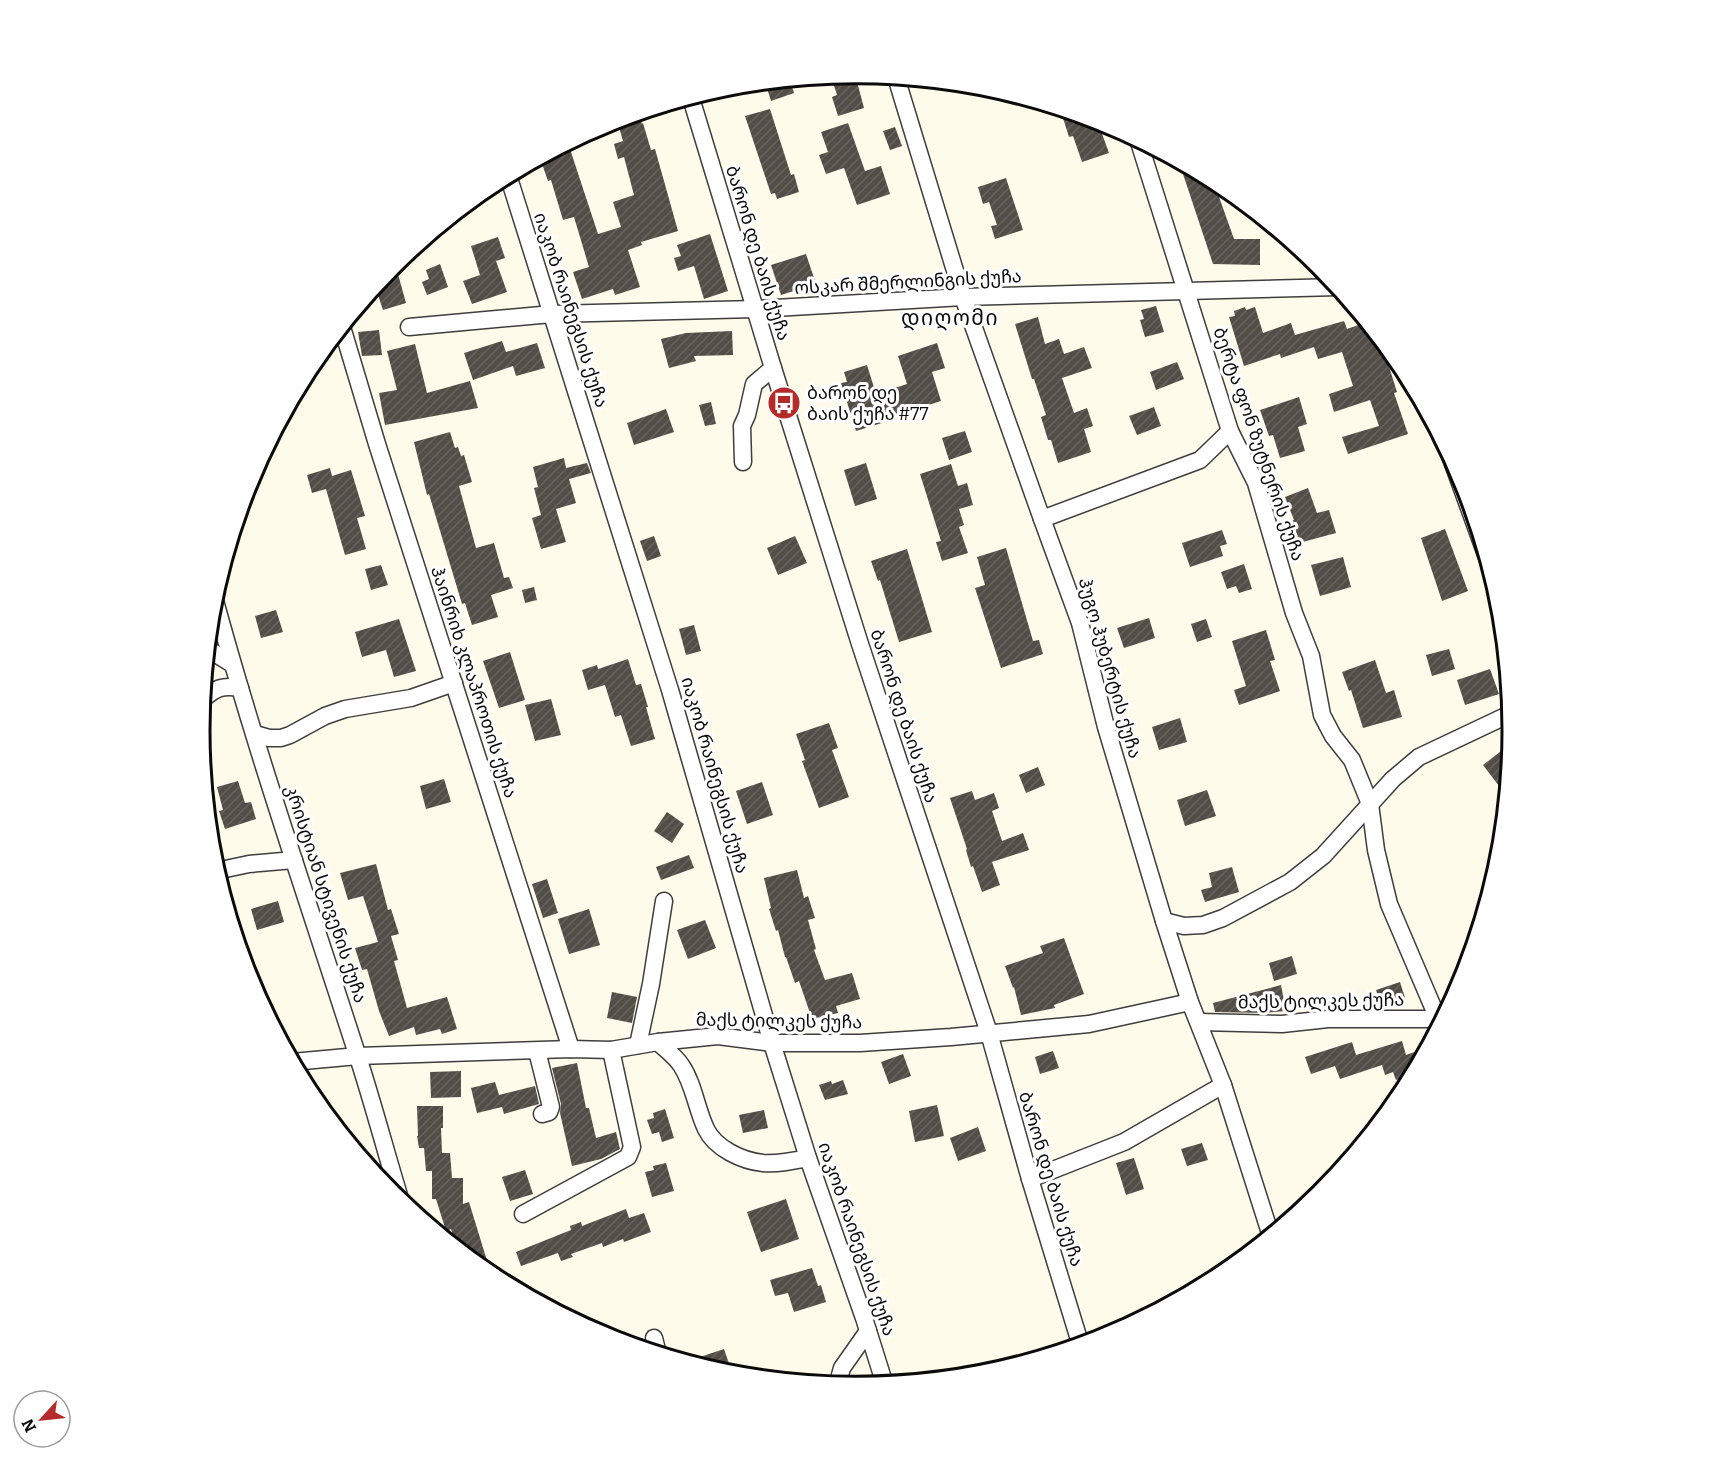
<svg xmlns="http://www.w3.org/2000/svg" width="1713" height="1461" font-family="Bitter,'Noto Sans Georgian',serif">
<style>
.building{fill:url(#building-hatch)}
.lines{fill:none;stroke-linecap:round;stroke-linejoin:round}
.minor-casing{stroke:#3e3e3e;stroke-width:19}
.minor{stroke:#fff;stroke-width:16}
.labels{text-anchor:middle;stroke-width:6;stroke-linejoin:round;paint-order:stroke}
.street-label{font-size:18px;fill:#0b0b0b;stroke:#fff}
.poi-label{font-size:18px;fill:#0b0b0b;stroke:#fff;text-anchor:start}
.quarter-label{font-size:21px;letter-spacing:1.5px;fill:#0b0b0b;stroke:#fff}
.rim{fill:none;stroke:#0b0b0b;stroke-width:3}
</style>
<defs>
<pattern id="building-hatch" width="6" height="6" patternUnits="userSpaceOnUse" patternTransform="scale(1.5)"><rect width="6" height="6" fill="#534d48"/><path d="M-1 1l2-2M0 6l6-6M5 7l2-2" fill="none" stroke="#67625e"/></pattern>
</defs>
<rect width="100%" height="100%" fill="#fefbea"/>
<g class="building">
<polygon points="855,74 864,108 838,116 832,97 837,95 831,76"/>
<polygon points="790,80 794,93 771,101 765,82"/>
<polygon points="770,109 791,175 794,174 799,192 777,199 775,193 771,194 745,116"/>
<polygon points="639,113 642,124 643,123 651,150 655,149 678,231 641,242 642,245 628,250 640,287 615,295 613,289 582,299 573,272 589,267 574,217 563,220 551,180 548,181 540,158 568,143 598,234 621,227 613,202 634,195 624,157 618,159 614,144 623,141 617,120"/>
<polygon points="1076,114 1097,120 1109,153 1082,162 1073,136 1069,137 1063,118"/>
<polygon points="848,123 865,171 881,166 890,194 857,205 844,168 826,174 819,155 828,152 821,132"/>
<polygon points="895,127 902,146 890,150 883,131"/>
<polygon points="1195,170 1213,180 1234,239 1260,239 1260,265 1213,264 1183,174"/>
<polygon points="1006,178 1023,230 995,239 991,226 997,225 989,202 983,204 978,187"/>
<polygon points="710,234 728,291 704,299 694,266 678,271 674,258 681,256 677,245"/>
<polygon points="498,237 505,258 496,261 507,292 472,304 463,281 480,275 471,246"/>
<polygon points="806,254 816,284 781,295 771,265"/>
<polygon points="440,264 448,287 427,295 422,282 429,279 426,270"/>
<polygon points="398,274 406,303 383,310 375,286 381,279"/>
<polygon points="1156,306 1164,332 1145,337 1140,320 1144,319 1141,310"/>
<polygon points="1245,307 1246,310 1255,307 1263,333 1291,323 1295,335 1344,321 1347,329 1367,322 1380,338 1397,392 1394,393 1408,434 1348,454 1342,437 1379,426 1370,400 1334,412 1329,394 1353,386 1342,352 1318,359 1314,347 1281,358 1280,354 1244,366 1229,317 1235,316 1234,311"/>
<polygon points="1038,317 1045,344 1059,339 1064,354 1084,347 1092,368 1062,378 1074,413 1087,408 1093,426 1084,429 1091,452 1058,463 1051,440 1048,440 1041,417 1046,415 1034,379 1032,379 1015,324"/>
<polygon points="379,330 382,355 362,356 358,332"/>
<polygon points="732,331 733,355 694,356 696,361 669,368 661,339 686,333"/>
<polygon points="502,341 506,352 537,343 545,368 516,376 513,366 473,380 464,353"/>
<polygon points="937,343 945,368 932,372 941,401 884,419 885,422 856,431 841,383 847,382 844,372 867,365 876,394 907,384 898,356"/>
<polygon points="415,344 427,393 470,381 478,408 385,425 379,393 397,390 387,351"/>
<polygon points="1177,362 1184,379 1156,390 1150,372"/>
<polygon points="1299,397 1307,424 1298,427 1305,451 1280,458 1273,435 1269,436 1260,410"/>
<polygon points="711,402 716,424 705,426 699,405"/>
<polygon points="1154,407 1161,426 1137,435 1129,416"/>
<polygon points="666,409 674,432 634,445 627,423"/>
<polygon points="965,431 972,452 949,460 942,438"/>
<polygon points="450,432 455,448 458,447 461,456 464,455 472,482 459,486 476,548 494,543 504,578 509,577 513,588 491,595 498,617 472,625 465,603 462,604 429,494 427,495 414,442"/>
<polygon points="564,458 566,468 587,463 591,473 569,479 576,503 556,509 566,542 541,549 532,518 541,515 534,488 538,487 533,467"/>
<polygon points="866,463 877,499 855,506 844,470"/>
<polygon points="951,464 958,486 967,483 973,505 959,509 964,525 959,527 968,553 942,561 936,542 941,541 920,474"/>
<polygon points="330,468 332,476 351,470 365,516 357,518 366,549 345,555 326,489 312,493 307,475"/>
<polygon points="1308,488 1317,513 1329,510 1336,533 1299,543 1293,520 1294,520 1285,497"/>
<polygon points="1445,529 1468,591 1442,601 1421,538"/>
<polygon points="1222,530 1227,544 1220,546 1223,556 1190,567 1182,543"/>
<polygon points="654,536 661,556 647,561 640,541"/>
<polygon points="795,536 807,563 778,575 767,548"/>
<polygon points="1006,548 1033,641 1039,640 1043,654 1001,668 975,588 985,585 977,557"/>
<polygon points="907,549 932,632 899,642 880,580 878,581 871,561"/>
<polygon points="1343,557 1351,587 1320,596 1311,565"/>
<polygon points="1244,564 1252,589 1239,593 1236,586 1227,589 1221,572"/>
<polygon points="381,565 388,585 371,590 365,569"/>
<polygon points="534,587 537,600 525,603 522,590"/>
<polygon points="276,610 283,632 261,638 255,616"/>
<polygon points="1149,618 1155,638 1124,648 1117,628"/>
<polygon points="399,619 416,671 394,677 386,650 362,657 355,632"/>
<polygon points="1206,619 1212,637 1197,642 1191,624"/>
<polygon points="694,625 701,651 686,655 679,629"/>
<polygon points="1266,630 1275,660 1270,661 1280,691 1239,705 1234,690 1246,686 1232,641"/>
<polygon points="1449,649 1455,669 1432,676 1426,655"/>
<polygon points="510,652 525,700 499,708 483,661"/>
<polygon points="628,659 636,685 641,684 648,707 646,707 655,739 631,746 621,715 615,717 605,685 588,690 582,670 597,665 598,669"/>
<polygon points="1375,660 1386,693 1394,690 1402,717 1363,728 1351,690 1349,691 1342,672"/>
<polygon points="1490,669 1499,694 1465,705 1457,680"/>
<polygon points="551,699 561,735 535,741 525,705"/>
<polygon points="1180,718 1187,742 1159,750 1152,727"/>
<polygon points="829,723 838,748 832,750 849,797 819,808 802,761 805,760 796,734"/>
<polygon points="1505,748 1511,755 1509,779 1499,786 1483,765"/>
<polygon points="1038,767 1045,785 1026,793 1019,775"/>
<polygon points="444,779 451,802 426,809 420,786"/>
<polygon points="238,781 245,803 251,802 256,819 225,829 219,811 223,810 217,787"/>
<polygon points="762,782 773,815 747,824 736,791"/>
<polygon points="1207,790 1216,816 1185,826 1177,800"/>
<polygon points="972,791 975,800 994,793 999,808 992,811 1002,841 1023,833 1029,850 992,862 1000,885 982,892 973,866 971,867 966,850 967,849 950,798"/>
<polygon points="667,812 684,824 672,843 654,831"/>
<polygon points="689,855 694,868 661,880 656,867"/>
<polygon points="376,864 388,910 391,909 399,934 391,936 398,960 394,961 407,1008 447,997 457,1029 442,1034 440,1029 416,1035 414,1027 389,1036 379,1011 367,969 362,970 355,948 378,942 363,896 348,900 340,873"/>
<polygon points="1232,867 1239,892 1205,902 1201,890 1212,887 1209,873"/>
<polygon points="797,870 804,898 808,896 815,918 808,920 816,949 814,950 825,980 852,973 860,999 836,1006 838,1013 812,1019 799,981 795,983 786,957 785,957 778,930 776,931 769,909 771,908 764,878"/>
<polygon points="547,879 558,913 543,918 532,884"/>
<polygon points="278,901 284,922 257,930 251,909"/>
<polygon points="589,909 600,945 569,954 558,919"/>
<polygon points="705,920 716,948 688,959 677,930"/>
<polygon points="1064,938 1084,994 1054,1005 1055,1008 1021,1015 1014,987 1013,988 1005,966 1043,953 1040,946"/>
<polygon points="1292,956 1297,974 1274,981 1269,963"/>
<polygon points="1400,982 1406,1001 1382,1008 1376,990"/>
<polygon points="1281,985 1286,1011 1262,1013 1215,1012 1213,1003"/>
<polygon points="612,992 637,997 632,1023 607,1018"/>
<polygon points="1402,1041 1406,1055 1420,1050 1422,1059 1414,1075 1396,1080 1393,1072 1385,1075 1382,1065 1340,1079 1335,1066 1311,1074 1305,1057 1352,1042 1356,1055"/>
<polygon points="1053,1051 1059,1068 1040,1074 1035,1057"/>
<polygon points="903,1054 911,1076 889,1084 881,1062"/>
<polygon points="577,1063 586,1108 589,1108 596,1138 616,1132 620,1149 601,1159 572,1166 560,1113 561,1104 552,1068"/>
<polygon points="461,1071 461,1097 431,1098 430,1072"/>
<polygon points="843,1080 848,1094 825,1100 819,1085 831,1081 832,1084"/>
<polygon points="495,1082 499,1095 535,1086 539,1104 504,1114 502,1107 477,1113 471,1088"/>
<polygon points="937,1105 944,1136 915,1142 909,1111"/>
<polygon points="417,1106 443,1106 443,1128 441,1128 442,1153 450,1153 452,1178 463,1178 463,1204 469,1202 492,1277 458,1249 451,1229 446,1231 436,1199 432,1199 432,1171 426,1171 424,1148 419,1148 417,1136 418,1136"/>
<polygon points="665,1109 674,1138 662,1142 659,1132 652,1134 647,1120 654,1118 653,1113"/>
<polygon points="764,1110 768,1128 743,1133 739,1115"/>
<polygon points="978,1127 986,1151 958,1161 950,1138"/>
<polygon points="1202,1143 1208,1160 1187,1166 1181,1149"/>
<polygon points="1134,1158 1144,1189 1126,1195 1116,1163"/>
<polygon points="666,1163 674,1191 652,1197 645,1172 654,1170 653,1166"/>
<polygon points="525,1170 533,1194 510,1201 502,1177"/>
<polygon points="786,1199 799,1239 761,1252 747,1212"/>
<polygon points="626,1209 629,1218 644,1213 651,1232 624,1242 623,1239 603,1247 602,1243 571,1254 573,1257 561,1261 558,1253 521,1266 516,1252 571,1230 570,1226 581,1222 582,1226"/>
<polygon points="812,1268 818,1286 821,1285 826,1302 794,1312 788,1293 775,1296 770,1280"/>
<polygon points="724,1349 733,1375 685,1362"/>
</g>
<g class="lines">
<defs>
<g id="minor">
<polyline points="896,77 963,297 1042,519 1080,623 1106,727 1164,921 1190,1002 1223,1085 1271,1236"/>
<polyline points="691,98 773,368 860,644 989,1033 1030,1179 1081,1346"/>
<polyline points="1138,139 1230,431 1256,483 1294,613 1311,656 1322,715 1333,736 1352,760 1370,804 1376,850 1389,904 1438,1019 1439,1027"/>
<polyline points="508,175 670,690 772,1043 808,1158 864,1318 885,1385"/>
<polyline points="342,327 377,444 571,1049"/>
<polyline points="409,327 552,314 756,309 963,297 1338,287"/>
<polyline points="1448,450 1489,563"/>
<polyline points="743,462 742,426 747,415 754,384 773,368"/>
<polyline points="1042,519 1200,460 1230,431"/>
<path d="M214,597C256,751 308,902 357,1054C373,1103 386,1153 401,1202"/>
<polyline points="208,649 232,664"/>
<path d="M203,699C216,688 222,685 240,688"/>
<polyline points="255,734 269,738 281,738 290,735 325,716 345,709 411,698 454,683"/>
<polyline points="216,871 249,864 294,860"/>
<polyline points="1164,921 1184,926 1203,925 1223,918 1290,882 1323,856 1393,779 1419,757 1512,713"/>
<polyline points="1199,1022 1282,1024 1328,1019 1443,1019"/>
<path d="M658,1042C665,1049 675,1056 681,1065C694,1084 696,1108 706,1129C715,1148 742,1161 763,1163C778,1164 793,1161 808,1158"/>
<polyline points="638,1045 651,984 664,901"/>
<polyline points="537,1051 551,1107 549,1112 542,1114"/>
<polyline points="292,1062 358,1056 571,1049 611,1050 658,1042 718,1036 772,1043 860,1043 951,1037 1089,1024 1190,1002"/>
<polyline points="1030,1179 1124,1142 1223,1085"/>
<polyline points="523,1214 628,1157 632,1147 611,1050"/>
<polyline points="654,1338 658,1354"/>
<polyline points="837,1386 842,1368 868,1331"/>
</g>
</defs>
<use href="#minor" class="minor-casing"/>
<use href="#minor" class="minor"/>
</g>
<defs>
<symbol id="bus-disc" viewBox="-11 -11 22 22"><circle r="9.5" fill="#b52b29" stroke="#fff"/><path d="M-5-6H5V4H4V6H2V4H-2V6H-4V4H-5ZM-3.5-4V0h7V-4ZM-3.5 1.2v1.5H-2V1.2ZM2 1.2v1.5H3.5V1.2Z" fill="#fff"/></symbol>
</defs>
<g fill-rule="evenodd">
<use href="#bus-disc" x="765" y="384" width="38" height="38"/>
</g>
<g class="labels">
<g class="street-label">
<text transform="translate(758 253) rotate(73)" y="6">ბარონ დე ბაის ქუჩა</text>
<text transform="translate(908 282) rotate(-3)" y="6">ოსკარ შმერლინგის ქუჩა</text>
<text transform="translate(571 310) rotate(72)" y="6">იაკობ რაინეგსის ქუჩა</text>
<text transform="translate(1259 444) rotate(71)" y="6">ბერტა ფონ ზუტნერის ქუჩა</text>
<text transform="translate(1110 668) rotate(74)" y="6">ჰუგო ჰუბერტის ქუჩა</text>
<text transform="translate(474 682) rotate(72)" y="6">ჰაინრიხ კლაპროთის ქუჩა</text>
<text transform="translate(904 716) rotate(72)" y="6">ბარონ დე ბაის ქუჩა</text>
<text transform="translate(715 775) rotate(74)" y="6">იაკობ რაინეგსის ქუჩა</text>
<text transform="translate(326 894) rotate(72)" y="6">კრისტიან სტივენის ქუჩა</text>
<text transform="translate(1321 1001) rotate(-1)" y="6">მაქს ტილკეს ქუჩა</text>
<text transform="translate(779 1021) rotate(1)" y="6">მაქს ტილკეს ქუჩა</text>
<text transform="translate(1051 1179) rotate(73)" y="6">ბარონ დე ბაის ქუჩა</text>
<text transform="translate(857 1239) rotate(71)" y="6">იაკობ რაინეგსის ქუჩა</text>
</g>
<g class="poi-label">
<text x="807" y="399">ბარონ დე<tspan x="807" dy="21">ბაის ქუჩა #77</tspan></text>
</g>
<g class="quarter-label">
<text x="950" y="325">დიღომი</text>
</g>
</g>
<path d="M0 0H1713V1461H0ZM210 730a646 646 0 1 1 1292 0a646 646 0 1 1-1292 0Z" fill="#fff" fill-rule="evenodd"/>
<path class="rim" d="M210 730a646 646 0 1 1 1292 0a646 646 0 1 1-1292 0Z"/>
<g transform="translate(42 1419) rotate(243)"><circle r="28" fill="#ffffff" stroke="#9d9d9d" stroke-width="1.5"/>
<path d="M0-4.5L10 22L0 15L-10 22Z" fill="#b52b29"/>
<text y="-9" font-size="16" font-weight="bold" text-anchor="middle" fill="#0b0b0b">N</text>
</g>
</svg>
